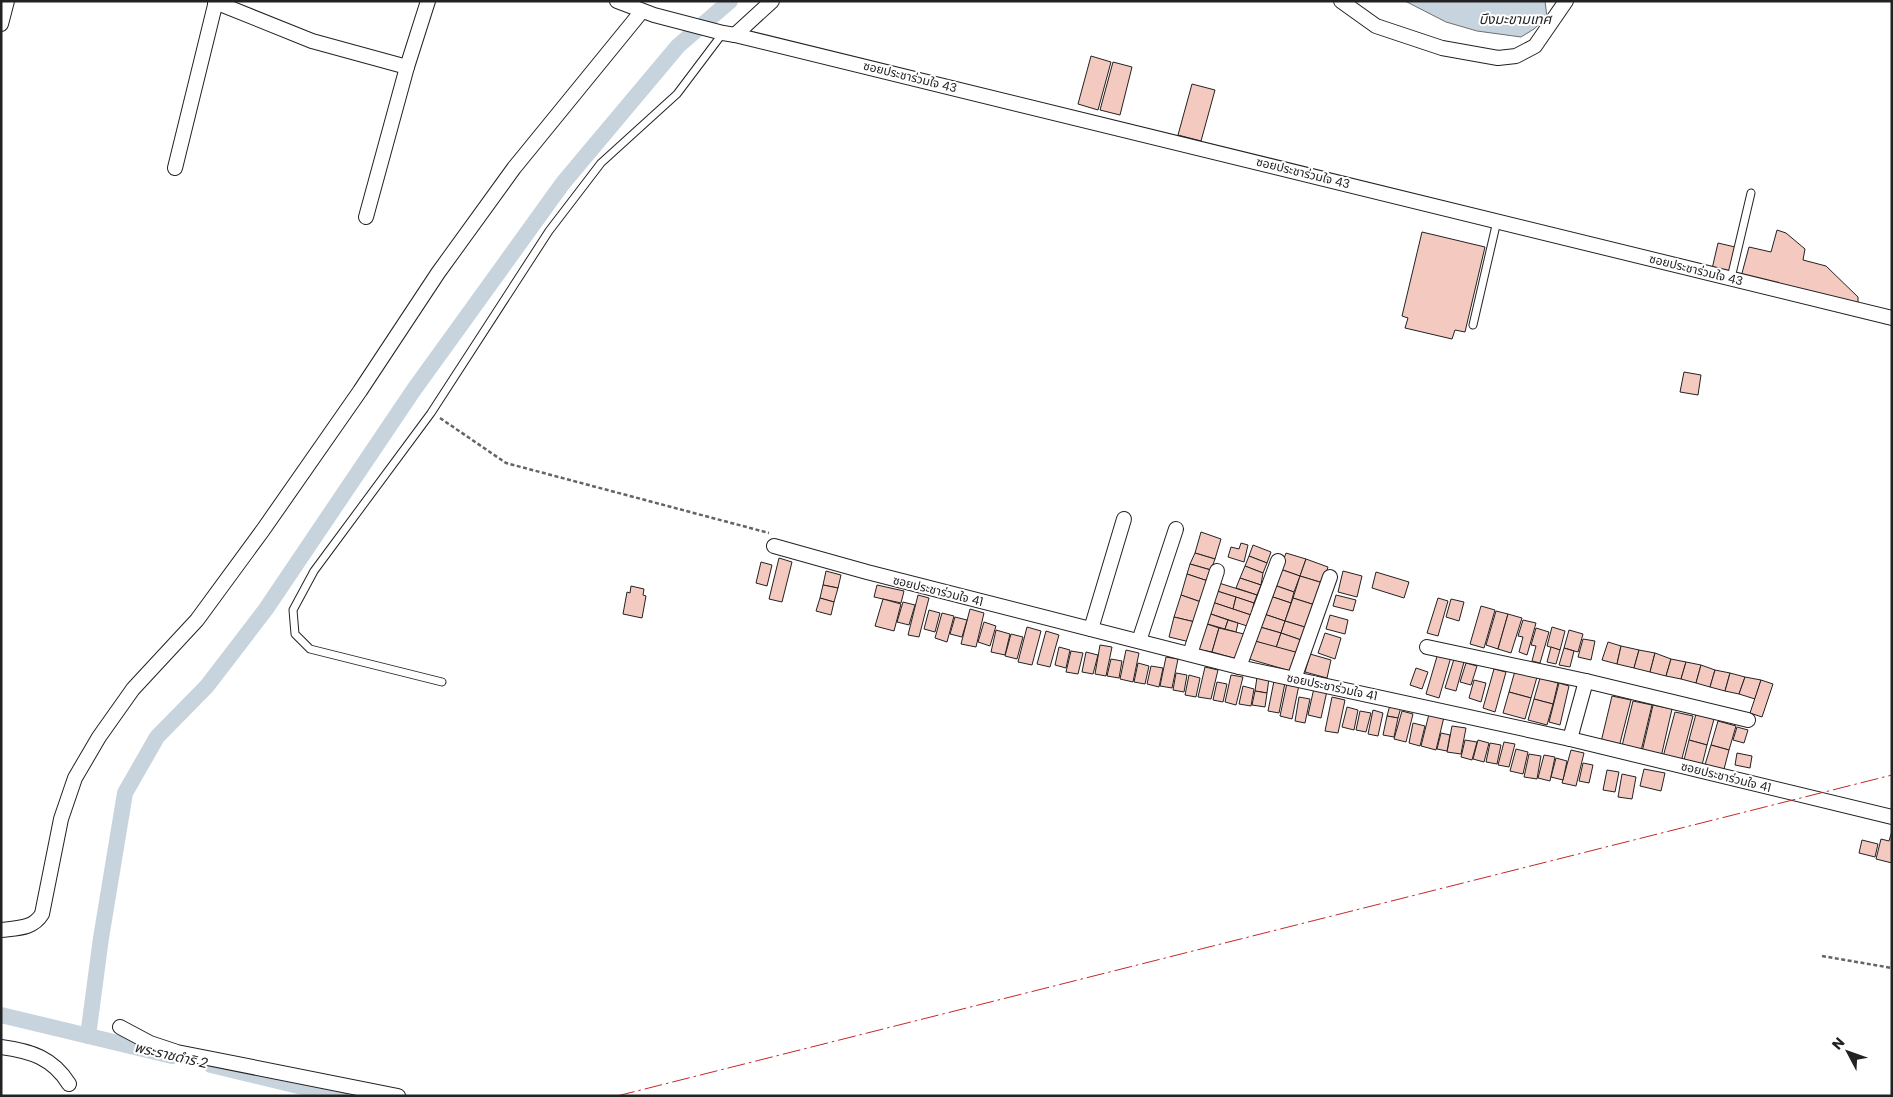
<svg xmlns="http://www.w3.org/2000/svg" width="1893" height="1097" font-family="Poppins,'Noto Sans Thai',sans-serif">
<style>
.water{fill:#c7d3dd;stroke:#6f6f6f}
.lines{fill:none;stroke-linecap:round;stroke-linejoin:round}
.canal{stroke:#c7d3dd;stroke-width:16}
.building{fill:#f3c9c0;stroke:#222}
.service-casing{stroke:#222;stroke-width:9}
.minor-casing{stroke:#222;stroke-width:16}
.path{stroke:#646464;stroke-width:2.5;stroke-dasharray:4 2.5;stroke-linecap:butt}
.service{stroke:#fff;stroke-width:7}
.minor{stroke:#fff;stroke-width:14}
.power{stroke:#c62828;stroke-width:1;stroke-dasharray:18 4 2.5 4;stroke-linecap:butt}
.labels{text-anchor:middle;stroke-width:4;stroke-linejoin:round;paint-order:stroke}
.street-label{font-size:12px;fill:#222;stroke:#fff}
.water-label{font-size:14px;font-style:italic;fill:#222;stroke:#fff}
</style>
<rect width="100%" height="100%" fill="#fff"/>
<polygon class="water" points="1405,1 1545,1 1547,17 1534,29 1521,37 1477,31 1446,22"/>
<g class="lines">
<g class="canal">
<polyline points="1,1015 172,1056"/>
<polyline points="88,1036 101,938 125,793 157,737 207,686 266,609 413,391 563,183 678,46 730,1"/>
<polyline points="211,1065 340,1096"/>
</g>
</g>
<g class="building">
<polygon points="1091,56 1111,62 1098,110 1078,104"/>
<polygon points="1113,62 1132,67 1120,115 1100,110"/>
<polygon points="1192,84 1215,90 1201,141 1178,135"/>
<polygon points="1777,230 1786,233 1805,249 1803,260 1826,266 1858,297 1858,306 1741,277 1749,247 1771,252"/>
<polygon points="1422,232 1485,247 1465,332 1455,330 1452,339 1405,328 1408,318 1402,316"/>
<polygon points="1718,243 1735,247 1729,273 1712,269"/>
<polygon points="1684,372 1701,375 1698,395 1680,392"/>
<polygon points="1201,532 1221,539 1215,559 1195,553"/>
<polygon points="1241,543 1248,545 1244,562 1228,557 1231,547 1239,549"/>
<polygon points="1253,545 1271,552 1267,563 1249,556"/>
<polygon points="1195,553 1215,559 1211,570 1190,564"/>
<polygon points="1286,553 1306,559 1300,576 1280,569"/>
<polygon points="1249,556 1267,563 1263,573 1245,566"/>
<polygon points="779,558 792,562 782,602 769,599"/>
<polygon points="1306,559 1328,567 1323,583 1300,576"/>
<polygon points="761,562 772,565 767,586 756,583"/>
<polygon points="1190,564 1211,570 1208,581 1187,574"/>
<polygon points="1245,566 1263,573 1261,585 1240,578"/>
<polygon points="1280,569 1300,576 1294,592 1274,585"/>
<polygon points="826,571 841,575 838,588 823,585"/>
<polygon points="1343,571 1362,576 1357,597 1338,592"/>
<polygon points="1376,572 1409,582 1404,598 1372,588"/>
<polygon points="1187,574 1208,581 1201,602 1181,595"/>
<polygon points="1300,576 1323,583 1315,605 1293,598"/>
<polygon points="1240,578 1261,585 1257,595 1236,588"/>
<polygon points="1219,583 1257,595 1254,603 1217,591"/>
<polygon points="823,585 838,588 834,602 820,598"/>
<polygon points="877,585 904,591 901,603 874,597"/>
<polygon points="1274,585 1294,592 1291,603 1270,596"/>
<polygon points="631,586 644,589 643,595 646,596 642,618 623,614 627,592 630,593"/>
<polygon points="1217,591 1236,597 1233,609 1212,602"/>
<polygon points="918,595 929,598 919,637 908,635"/>
<polygon points="1181,595 1201,602 1195,622 1174,617"/>
<polygon points="1336,595 1356,600 1353,611 1333,606"/>
<polygon points="1270,596 1291,603 1285,621 1264,614"/>
<polygon points="1236,597 1254,603 1251,615 1233,609"/>
<polygon points="820,598 834,602 831,615 816,611"/>
<polygon points="1293,598 1315,605 1308,628 1285,621"/>
<polygon points="1438,598 1448,601 1438,636 1427,633"/>
<polygon points="883,599 901,604 894,631 875,626"/>
<polygon points="1451,599 1464,602 1459,621 1446,617"/>
<polygon points="903,602 915,605 909,625 897,622"/>
<polygon points="1212,602 1251,615 1247,626 1208,613"/>
<polygon points="1481,606 1495,610 1484,648 1470,644"/>
<polygon points="970,609 984,613 976,647 961,644"/>
<polygon points="929,610 940,613 935,632 924,629"/>
<polygon points="1496,611 1508,614 1498,649 1486,645"/>
<polygon points="942,613 954,616 947,642 935,638"/>
<polygon points="1208,613 1228,620 1225,629 1204,623"/>
<polygon points="1264,614 1285,621 1281,633 1260,627"/>
<polygon points="1508,614 1522,618 1511,653 1498,649"/>
<polygon points="1330,615 1348,620 1345,634 1326,629"/>
<polygon points="955,617 967,620 962,637 950,634"/>
<polygon points="1174,617 1195,622 1190,642 1169,637"/>
<polygon points="1228,620 1238,623 1236,632 1225,629"/>
<polygon points="1523,620 1536,623 1527,655 1519,652 1523,637 1518,636"/>
<polygon points="1285,621 1308,628 1304,641 1281,633"/>
<polygon points="984,622 996,626 990,646 978,642"/>
<polygon points="1204,623 1219,628 1212,652 1196,649"/>
<polygon points="1027,627 1041,631 1032,665 1018,662"/>
<polygon points="1260,627 1281,633 1276,648 1255,641"/>
<polygon points="1552,627 1565,631 1560,650 1547,646"/>
<polygon points="1219,628 1244,634 1237,659 1212,652"/>
<polygon points="1536,628 1549,632 1540,663 1532,661 1536,646 1531,645"/>
<polygon points="996,630 1010,634 1005,655 991,652"/>
<polygon points="1569,630 1583,634 1578,652 1564,648"/>
<polygon points="1046,631 1059,635 1050,667 1037,664"/>
<polygon points="1281,633 1304,641 1299,653 1276,648"/>
<polygon points="1325,633 1341,638 1335,659 1318,653"/>
<polygon points="1011,634 1023,637 1017,659 1005,656"/>
<polygon points="1583,639 1595,641 1591,660 1578,657"/>
<polygon points="1255,641 1299,653 1294,672 1249,659"/>
<polygon points="1608,642 1621,646 1617,664 1602,660"/>
<polygon points="1100,645 1112,647 1106,676 1095,674"/>
<polygon points="1621,646 1639,650 1634,668 1617,664"/>
<polygon points="1059,647 1070,650 1066,668 1055,665"/>
<polygon points="1551,647 1560,650 1556,664 1547,662"/>
<polygon points="1564,648 1574,651 1570,667 1559,665"/>
<polygon points="1126,650 1139,653 1133,682 1120,679"/>
<polygon points="1639,650 1655,653 1650,672 1634,668"/>
<polygon points="1071,651 1083,653 1078,674 1066,672"/>
<polygon points="1086,652 1098,655 1093,674 1082,672"/>
<polygon points="1438,653 1451,657 1439,698 1426,694"/>
<polygon points="1655,653 1671,659 1666,676 1650,672"/>
<polygon points="1310,654 1331,660 1327,678 1305,672"/>
<polygon points="1166,657 1178,659 1172,688 1160,686"/>
<polygon points="1111,659 1122,661 1119,678 1107,676"/>
<polygon points="1454,659 1464,662 1456,691 1445,688"/>
<polygon points="1671,659 1686,662 1681,679 1666,676"/>
<polygon points="1686,662 1701,665 1696,683 1681,679"/>
<polygon points="1138,663 1149,666 1145,684 1134,682"/>
<polygon points="1466,663 1477,666 1471,685 1460,682"/>
<polygon points="1701,665 1715,670 1710,687 1696,683"/>
<polygon points="1151,666 1163,668 1159,687 1147,684"/>
<polygon points="1205,667 1218,670 1211,699 1198,697"/>
<polygon points="1416,668 1428,672 1422,689 1410,685"/>
<polygon points="1494,669 1506,672 1495,712 1483,708"/>
<polygon points="1715,670 1730,673 1725,691 1710,687"/>
<polygon points="1515,671 1537,677 1531,698 1509,692"/>
<polygon points="1176,673 1187,675 1184,692 1173,690"/>
<polygon points="1730,673 1745,677 1739,694 1725,691"/>
<polygon points="1189,675 1200,678 1196,697 1185,695"/>
<polygon points="1231,675 1243,677 1236,705 1225,702"/>
<polygon points="1257,677 1269,678 1267,693 1255,691"/>
<polygon points="1745,677 1761,680 1755,699 1739,694"/>
<polygon points="1540,678 1558,683 1553,704 1534,699"/>
<polygon points="1474,680 1486,683 1481,702 1469,698"/>
<polygon points="1761,680 1773,684 1762,717 1750,713"/>
<polygon points="1274,681 1285,683 1279,713 1268,711"/>
<polygon points="1217,682 1227,684 1223,702 1213,700"/>
<polygon points="1287,683 1299,685 1292,719 1280,716"/>
<polygon points="1559,683 1569,686 1560,725 1549,722"/>
<polygon points="1243,686 1254,689 1251,706 1239,704"/>
<polygon points="1314,688 1327,691 1321,718 1308,715"/>
<polygon points="1255,691 1267,693 1265,707 1252,705"/>
<polygon points="1509,692 1531,698 1525,719 1503,713"/>
<polygon points="1612,696 1631,700 1619,747 1601,742"/>
<polygon points="1299,697 1310,699 1305,723 1295,721"/>
<polygon points="1332,697 1345,700 1338,733 1325,731"/>
<polygon points="1534,699 1553,704 1547,725 1528,720"/>
<polygon points="1633,701 1652,705 1641,751 1622,746"/>
<polygon points="1390,705 1401,707 1398,718 1387,716"/>
<polygon points="1653,705 1672,709 1661,757 1642,752"/>
<polygon points="1347,707 1358,710 1354,730 1342,727"/>
<polygon points="1373,710 1383,713 1378,736 1368,734"/>
<polygon points="1360,711 1371,713 1366,732 1356,730"/>
<polygon points="1402,711 1413,714 1406,742 1394,739"/>
<polygon points="1675,712 1693,716 1681,762 1663,757"/>
<polygon points="1429,714 1444,717 1436,750 1421,746"/>
<polygon points="1696,714 1714,719 1707,745 1689,740"/>
<polygon points="1387,716 1398,718 1394,737 1383,735"/>
<polygon points="1718,721 1736,726 1729,750 1711,745"/>
<polygon points="1413,723 1425,726 1420,746 1409,743"/>
<polygon points="1452,726 1466,728 1461,754 1447,752"/>
<polygon points="1737,727 1748,730 1744,743 1733,740"/>
<polygon points="1441,733 1450,735 1447,751 1437,749"/>
<polygon points="1465,740 1477,742 1472,760 1461,757"/>
<polygon points="1478,740 1489,743 1484,762 1473,759"/>
<polygon points="1689,740 1707,745 1702,765 1684,760"/>
<polygon points="1504,742 1515,744 1509,767 1498,765"/>
<polygon points="1490,743 1501,745 1497,764 1486,762"/>
<polygon points="1711,745 1729,750 1723,773 1704,768"/>
<polygon points="1516,749 1528,752 1523,774 1510,771"/>
<polygon points="1571,750 1584,753 1576,786 1562,783"/>
<polygon points="1737,753 1752,756 1750,768 1735,765"/>
<polygon points="1529,754 1541,756 1537,779 1524,777"/>
<polygon points="1544,755 1555,757 1550,781 1538,778"/>
<polygon points="1556,758 1567,761 1563,780 1551,777"/>
<polygon points="1583,763 1593,765 1589,783 1579,781"/>
<polygon points="1644,769 1665,773 1661,791 1640,786"/>
<polygon points="1607,770 1619,772 1615,792 1603,790"/>
<polygon points="1622,774 1636,777 1632,799 1618,797"/>
<polygon points="1892,831 1892,863 1876,859 1881,839 1889,841"/>
<polygon points="1862,840 1878,844 1875,857 1859,853"/>
</g>
<g class="lines">
<defs>
<g id="service">
<polyline points="1731,278 1751,193"/>
<polyline points="1473,325 1497,221"/>
<polyline points="442,682 310,649 295,634 293,610 314,571 431,413 549,231 601,163 677,94 723,33"/>
</g>
<g id="minor">
<polyline points="617,1 654,15 723,33 735,35 1892,318"/>
<polyline points="1341,1 1376,26 1442,48 1498,58 1516,56 1535,46 1566,1"/>
<polyline points="215,2 312,41 407,67"/>
<polyline points="1,24 7,1"/>
<polyline points="735,35 772,1"/>
<polyline points="175,168 216,1"/>
<polyline points="366,217 407,67 428,1"/>
<polyline points="774,546 867,572 1239,667 1570,739 1892,817"/>
<polyline points="1091,629 1124,519"/>
<polyline points="1139,641 1176,529"/>
<polyline points="1427,647 1586,681 1748,720"/>
<polyline points="1190,654 1217,571"/>
<polyline points="1239,667 1278,561"/>
<polyline points="1294,679 1330,577"/>
<polyline points="1570,739 1586,681"/>
<path d="M1,930C17,928 33,929 42,914L61,819L75,778L99,737L133,689L197,620L263,530L360,391L438,273L514,168L642,11"/>
<polyline points="120,1027 150,1043 177,1052 398,1096"/>
<path d="M1,1047C31,1051 53,1058 69,1084"/>
</g>
</defs>
<use href="#service" class="service-casing"/>
<use href="#minor" class="minor-casing"/>
<g class="path">
<polyline points="440,418 506,463 769,533"/>
<polyline points="1822,956 1892,968"/>
</g>
<use href="#service" class="service"/>
<use href="#minor" class="minor"/>
<polyline class="power" points="617,1096 1892,775"/>
</g>
<g class="labels">
<g class="street-label">
<text transform="translate(910 77) rotate(14)" y="4">ซอยประชาร่วมใจ 43</text>
<text transform="translate(1303 173) rotate(14)" y="4">ซอยประชาร่วมใจ 43</text>
<text transform="translate(1696 270) rotate(14)" y="4">ซอยประชาร่วมใจ 43</text>
<text transform="translate(938 591) rotate(14)" y="4">ซอยประชาร่วมใจ 41</text>
<text transform="translate(1332 687) rotate(12)" y="4">ซอยประชาร่วมใจ 41</text>
<text transform="translate(1726 777) rotate(14)" y="4">ซอยประชาร่วมใจ 41</text>
</g>
<g class="water-label">
<text x="1515" y="24">บึงมะขามเทศ</text>
<text transform="translate(171 1055) rotate(13)" y="5">พระราชดำริ 2</text>
</g>
</g>
<rect width="1893" height="1097" fill="none" stroke="#222222" stroke-width="5"/>
<g transform="translate(1848 1052) rotate(311)" stroke="#ffffff" stroke-width="4" paint-order="stroke">
<path d="M0-4L9 19L0 12L-9 19Z" fill="#222222"/>
<text y="-8" font-size="14" font-weight="bold" text-anchor="middle" fill="#222222">N</text>
</g>
</svg>
